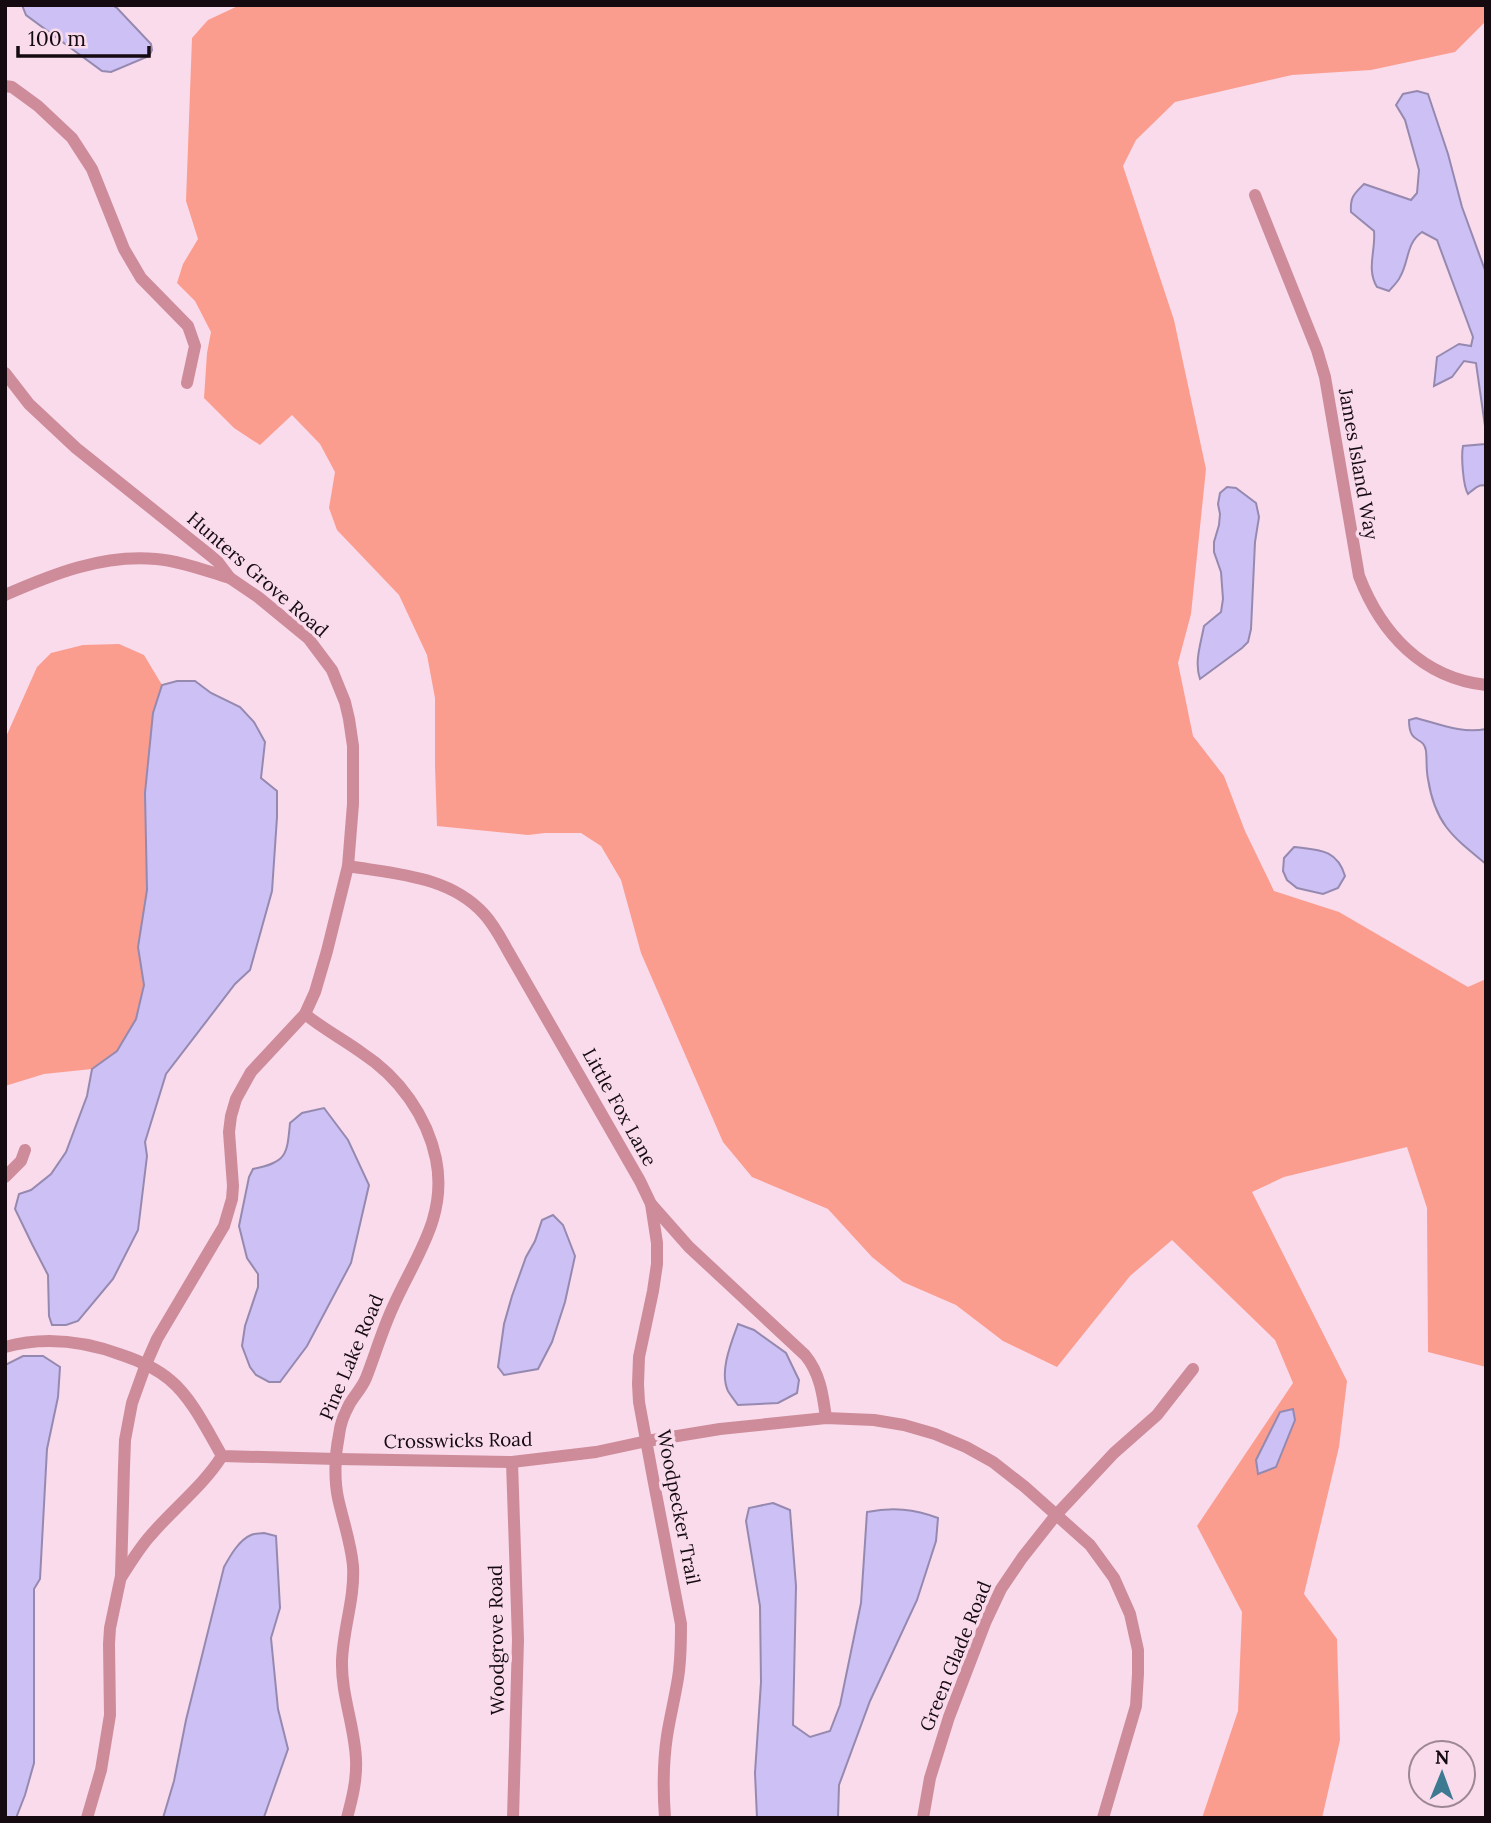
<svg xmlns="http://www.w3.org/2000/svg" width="1491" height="1823" font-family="Lora,serif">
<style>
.green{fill:#fb9d8e}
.water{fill:#cdc0f4;stroke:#9689b0;stroke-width:2}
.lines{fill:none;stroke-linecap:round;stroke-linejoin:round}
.minor{stroke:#ce8c9a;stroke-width:12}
.labels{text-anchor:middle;stroke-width:7;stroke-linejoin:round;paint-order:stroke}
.street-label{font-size:19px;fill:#140a10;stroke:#f9dbec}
</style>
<rect width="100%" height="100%" fill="#f9dbec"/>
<g class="green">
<polygon points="240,5 1486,5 1486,21 1455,52 1371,70 1292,75 1175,102 1136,140 1123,166 1174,320 1206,469 1191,614 1178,663 1193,736 1224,776 1245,831 1274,891 1339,912 1468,987 1486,979 1486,1367 1428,1352 1427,1208 1407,1147 1284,1177 1252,1192 1347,1381 1339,1447 1304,1594 1337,1639 1340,1740 1322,1818 1202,1818 1238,1711 1242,1612 1197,1526 1293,1383 1275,1340 1172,1240 1130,1276 1057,1367 1003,1341 956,1305 903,1282 872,1257 828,1209 752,1177 723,1142 641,953 621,880 601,846 581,833 545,833 528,835 437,826 435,766 435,698 427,655 399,595 337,530 329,508 335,472 320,444 292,415 260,445 234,428 204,398 207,353 211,332 195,301 177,283 183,264 198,239 186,201 192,38 208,20"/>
<polygon points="119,644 144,655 162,685 153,713 145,793 147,890 138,947 144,985 136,1019 117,1051 92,1069 44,1074 5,1086 5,739 37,667 51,653 83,645"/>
</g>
<g class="water">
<polygon points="22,5 112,5 117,8 151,44 152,50 149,56 111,72 102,71 26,15"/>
<path d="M1417,91L1428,94L1448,154L1462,207L1486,273V486C1479,483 1473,490 1468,494C1463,486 1461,456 1463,446L1485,444L1486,433L1476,363L1464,361L1452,377L1434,386L1437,357L1459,344L1471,346L1473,337L1437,240L1422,232C1406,243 1409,262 1400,277C1398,282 1393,286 1389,291L1377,287C1366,269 1376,250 1374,231L1351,212C1350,197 1354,194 1364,184L1411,200L1417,193L1419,170L1405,120L1396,105L1403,94Z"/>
<path d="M1227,487L1236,488L1256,503L1259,517L1255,542L1251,629L1248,642L1242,648L1200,679C1194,662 1201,643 1204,626L1221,612L1223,599L1221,572L1214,552V542L1219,525L1220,514L1218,504L1220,493Z"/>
<polygon points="177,681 195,681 211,693 240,707 254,722 265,742 261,778 277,791 277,817 272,891 250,970 235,984 166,1074 145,1142 147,1156 138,1230 113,1279 78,1321 66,1325 52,1325 49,1316 48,1275 32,1244 15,1209 19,1194 31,1190 51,1174 66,1152 87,1096 92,1069 117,1051 136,1019 144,985 138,947 147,890 145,793 153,713 162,685"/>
<path d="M1416,718C1439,724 1462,734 1486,729V864C1453,837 1435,824 1428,779C1426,770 1427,760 1426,751C1424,735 1409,746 1409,720Z"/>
<path d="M1294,847C1319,850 1337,849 1345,876L1338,888L1323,894L1297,888L1287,880L1283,871L1284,858Z"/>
<path d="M324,1108L348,1140L369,1185L351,1263L307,1346L280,1382H269L256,1375L250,1367L242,1346L245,1326L258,1287V1274L247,1258L239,1226L249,1177L253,1169C287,1162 287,1155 290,1123L302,1113Z"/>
<polygon points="553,1215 563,1225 575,1256 565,1302 552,1342 538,1369 504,1375 498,1367 504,1324 512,1296 526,1257 535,1241 542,1220"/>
<path d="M738,1324L754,1330L786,1353L799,1380L797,1393L778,1403L738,1405C735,1401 731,1396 728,1391C719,1372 731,1343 738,1324Z"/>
<polygon points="23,1356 43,1356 60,1367 58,1397 47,1449 40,1579 34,1589 34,1763 25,1795 16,1818 5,1818 5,1365"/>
<polygon points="1293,1409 1295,1420 1276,1467 1258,1474 1256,1460 1280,1412"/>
<path d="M773,1503L790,1510L796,1586L793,1725L810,1737L830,1731L840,1705L861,1603L867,1512C893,1507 914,1509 938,1518L936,1541L917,1600L870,1701L839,1785L838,1818H757L755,1773L761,1682L760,1606L746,1521L749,1508Z"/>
<path d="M264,1533L276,1536L280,1608L271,1638L278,1709L288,1749L264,1817L163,1818L174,1781L186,1720L224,1567C230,1556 239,1540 251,1535C255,1533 260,1534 264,1533Z"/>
</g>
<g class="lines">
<g class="minor">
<polyline points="5,86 12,87 38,106 72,138 92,169 124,249 141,278 188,326 195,346 187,383"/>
<path d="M1255,195L1317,350L1325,377L1359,576C1381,633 1422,678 1486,685"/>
<polyline points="5,373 29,404 76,448 211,556 218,562 230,578 258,597 308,638 332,670 345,702 349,719 353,746 353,804 348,866 327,951 315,992 305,1014 251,1072 236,1099 231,1116 229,1132 233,1186 232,1199 224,1226 157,1339 146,1364 132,1403 125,1440 124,1467 121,1576 110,1628 109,1644 110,1715 101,1770 87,1818"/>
<path d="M5,595C53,574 103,554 156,559C181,561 206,571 230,578"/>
<path d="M348,866C396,874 450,876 484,914C494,925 501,938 508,951L640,1181L651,1204L689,1247L805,1355C820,1373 823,1395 826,1418"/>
<path d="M305,1014C323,1029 343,1039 362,1053C399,1077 427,1116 436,1159C448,1218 414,1258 392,1309C382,1331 375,1355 366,1378C362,1388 354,1396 349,1405C344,1414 340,1425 339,1435C335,1454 334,1479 338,1498C343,1521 351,1543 353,1566C355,1598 343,1629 342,1661C341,1695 355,1727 356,1760C357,1780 352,1799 347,1818"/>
<polyline points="5,1177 21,1161 25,1150"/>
<path d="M651,1204L657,1243V1264L653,1291L639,1357L638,1384L639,1402L653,1478L681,1624C681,1642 681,1660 678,1678C675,1697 670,1717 667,1736C663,1763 663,1791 665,1818"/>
<path d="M5,1347C45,1336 84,1341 122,1355C140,1361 156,1368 170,1380C192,1398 208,1432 222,1456L337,1459L512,1462L596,1452L647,1441L720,1429L826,1418L874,1420L904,1425L935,1434L966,1447L993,1462L1025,1487L1090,1545L1114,1578L1130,1614L1138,1650V1674L1136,1706L1103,1818"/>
<polyline points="512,1462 518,1640 513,1818"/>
<path d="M122,1576C131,1562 140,1547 151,1535C174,1508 203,1486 222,1456"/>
<polyline points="923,1818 930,1778 949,1717 985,1623 1001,1589 1022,1558 1056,1515 1114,1453 1157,1415 1193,1369"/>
</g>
</g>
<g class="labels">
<g class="street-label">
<text transform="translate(1359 464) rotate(80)" y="7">James Island Way</text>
<text transform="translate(258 574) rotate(41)" y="7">Hunters Grove Road</text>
<text transform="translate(620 1107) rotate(61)" y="7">Little Fox Lane</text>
<text transform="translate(351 1357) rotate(-67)" y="7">Pine Lake Road</text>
<text transform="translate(458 1440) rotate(-1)" y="7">Crosswicks Road</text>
<text transform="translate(679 1507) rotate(79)" y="7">Woodpecker Trail</text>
<text transform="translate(496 1640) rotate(-91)" y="7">Woodgrove Road</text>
<text transform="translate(955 1656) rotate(-68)" y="7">Green Glade Road</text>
</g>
</g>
<rect width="1491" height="1823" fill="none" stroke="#140a10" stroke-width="14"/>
<g transform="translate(1442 1774) rotate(1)"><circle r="33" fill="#f9dbec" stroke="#9d8794" stroke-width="2"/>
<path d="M0-5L12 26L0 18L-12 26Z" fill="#3d7991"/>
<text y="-10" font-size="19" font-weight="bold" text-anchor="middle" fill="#140a10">N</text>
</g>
<path d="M18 46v10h131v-10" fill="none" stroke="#140a10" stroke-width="3.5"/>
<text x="28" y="46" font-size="21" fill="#140a10" stroke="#f9dbec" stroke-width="5" paint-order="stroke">100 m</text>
</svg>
